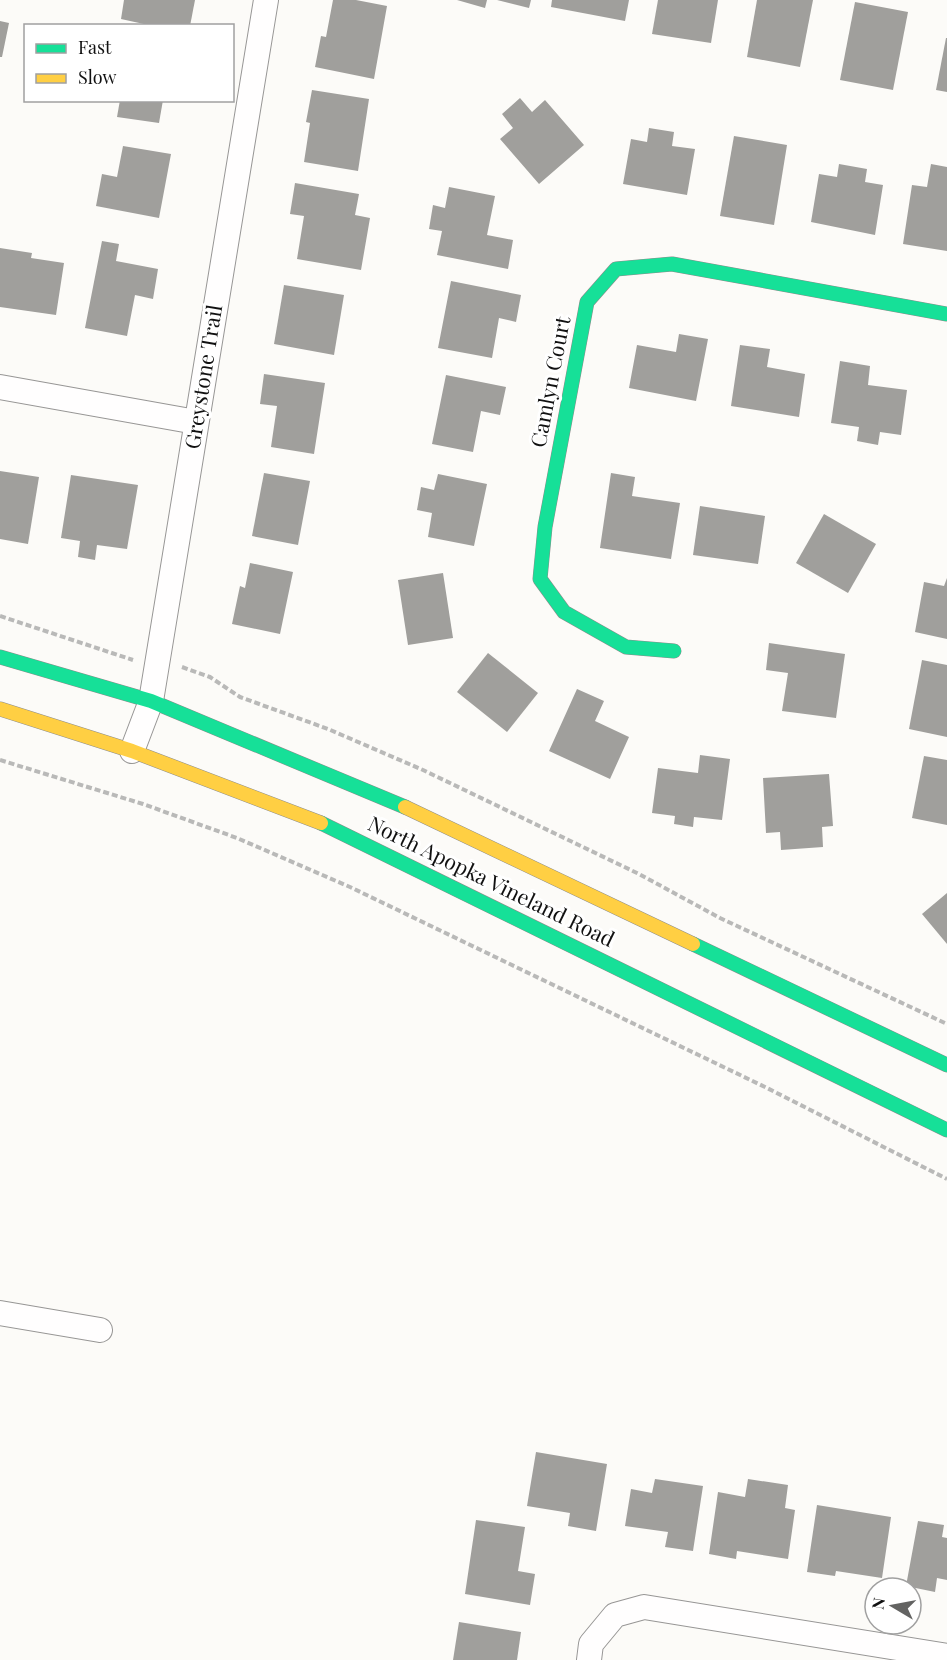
<svg xmlns="http://www.w3.org/2000/svg" width="947" height="1660" font-family="'Playfair Display',serif">
<style>
.building{fill:#a09f9c}
.lines{fill:none;stroke-linecap:round;stroke-linejoin:round}
.street-casing{stroke:#979695;stroke-width:26}
.fast-casing{stroke:#8d8d8c;stroke-width:15}
.slow-casing{stroke:#8d8d8c;stroke-width:15}
.path{stroke:#b9b9b8;stroke-width:4;stroke-dasharray:6 3;stroke-linecap:butt}
.street{stroke:#fffefe;stroke-width:24}
.fast{stroke:#16e098;stroke-width:14}
.slow{stroke:#ffcf43;stroke-width:14}
.labels{text-anchor:middle;stroke-width:6;stroke-linejoin:round;paint-order:stroke}
.street-label{font-size:21px;fill:#111;stroke:#fff}
</style>
<rect width="100%" height="100%" fill="#fcfbf8"/>
<g class="building">
<polygon points="124,0 195,0 190,26 153,26 121,19"/>
<polygon points="333,0 356,0 387,6 374,79 315,67 321,36 326,37"/>
<polygon points="457,0 487,0 485,8"/>
<polygon points="497,0 531,0 529,8"/>
<polygon points="552,0 629,0 625,21 551,7"/>
<polygon points="658,0 718,0 711,43 652,34"/>
<polygon points="757,0 813,0 800,67 747,57"/>
<polygon points="855,2 908,12 893,90 840,80"/>
<polygon points="0,21 9,23 2,57 0,57"/>
<polygon points="946,38 947,38 947,92 936,90"/>
<polygon points="312,90 369,99 358,171 304,162 310,123 306,122"/>
<polygon points="520,98 532,112 545,100 584,145 539,184 500,139 513,128 502,114"/>
<polygon points="120,100 163,100 159,123 117,117"/>
<polygon points="649,128 674,132 672,146 695,149 687,195 623,184 631,139 647,142"/>
<polygon points="734,136 787,145 774,225 720,216"/>
<polygon points="123,146 171,154 159,218 96,206 102,174 117,177"/>
<polygon points="839,164 867,169 865,182 883,185 875,235 811,222 819,174 837,177"/>
<polygon points="931,164 947,167 947,251 903,244 912,185 927,187"/>
<polygon points="295,183 359,194 355,215 370,218 361,270 297,259 304,216 290,214"/>
<polygon points="449,187 495,196 487,235 513,240 508,269 437,255 442,231 429,229 433,205 445,208"/>
<polygon points="102,241 119,244 116,261 158,269 153,299 135,295 127,336 85,328"/>
<polygon points="0,248 32,253 31,258 64,263 56,315 0,307"/>
<polygon points="451,281 521,295 516,322 499,318 492,358 438,348"/>
<polygon points="284,285 344,295 334,355 274,344"/>
<polygon points="679,334 708,339 696,401 629,388 637,345 676,352"/>
<polygon points="740,345 770,349 767,367 805,374 799,417 731,406"/>
<polygon points="840,361 870,366 868,385 907,390 901,435 880,432 878,445 857,441 859,427 831,423"/>
<polygon points="264,374 325,383 314,454 271,447 277,406 260,404"/>
<polygon points="446,375 506,387 500,415 481,411 473,452 432,444"/>
<polygon points="0,471 39,477 28,544 0,539"/>
<polygon points="264,473 310,481 298,545 252,536"/>
<polygon points="611,473 635,477 632,496 680,503 671,559 600,548"/>
<polygon points="438,474 487,484 474,546 428,537 432,513 417,510 421,487 434,490"/>
<polygon points="71,475 138,485 127,549 97,545 95,560 78,557 80,541 61,538"/>
<polygon points="700,506 765,516 758,564 693,555"/>
<polygon points="824,514 876,544 848,593 796,563"/>
<polygon points="250,563 293,572 280,634 232,624 240,586 245,588"/>
<polygon points="443,573 453,638 408,645 398,580"/>
<polygon points="947,578 947,639 915,632 924,582 944,586"/>
<polygon points="769,643 845,654 836,718 782,711 788,673 766,670"/>
<polygon points="488,653 538,693 507,732 457,692"/>
<polygon points="922,660 947,665 947,737 909,729"/>
<polygon points="577,689 604,701 595,721 629,737 610,779 549,751"/>
<polygon points="700,755 730,759 722,820 694,817 693,827 674,824 675,816 652,813 658,768 698,773"/>
<polygon points="924,756 947,760 947,825 912,818"/>
<polygon points="829,774 833,826 822,827 823,847 781,850 780,832 766,833 763,778"/>
<polygon points="947,893 947,944 922,914"/>
<polygon points="536,1452 607,1464 596,1531 568,1526 570,1513 527,1506"/>
<polygon points="655,1479 703,1486 693,1551 665,1547 668,1532 625,1526 631,1489 652,1493"/>
<polygon points="748,1479 788,1485 785,1508 795,1510 788,1559 737,1551 736,1559 709,1554 718,1492 745,1497"/>
<polygon points="817,1505 891,1517 882,1578 836,1571 835,1576 807,1572"/>
<polygon points="476,1520 525,1527 518,1571 535,1574 530,1605 465,1594"/>
<polygon points="918,1521 944,1525 942,1537 947,1538 947,1580 937,1578 935,1592 906,1586"/>
<polygon points="459,1622 521,1632 517,1660 453,1660"/>
</g>
<g class="lines">
<defs>
<g id="street">
<polyline points="0,387 196,422"/>
<polyline points="132,751 151,701 266,0"/>
<polyline points="0,1313 100,1330"/>
<polyline points="589,1660 591,1644 615,1615 644,1607 947,1656"/>
</g>
<g id="fast">
<polyline points="674,651 626,647 564,612 540,579 545,527 587,302 616,269 672,264 947,314"/>
<polyline points="0,657 151,701 405,807"/>
<polyline points="321,823 947,1130"/>
<polyline points="693,944 947,1065"/>
</g>
<g id="slow">
<polyline points="0,709 132,751 321,823"/>
<polyline points="405,807 693,944"/>
</g>
</defs>
<use href="#street" class="street-casing"/>
<use href="#fast" class="fast-casing"/>
<use href="#slow" class="slow-casing"/>
<g class="path">
<polyline points="0,616 133,660"/>
<polyline points="182,667 210,677 240,697 328,729 423,770 639,874 720,918 947,1024"/>
<polyline points="0,760 143,804 237,838 350,887 765,1087 947,1179"/>
</g>
<use href="#street" class="street"/>
<use href="#fast" class="fast"/>
<use href="#slow" class="slow"/>
</g>
<g class="labels">
<g class="street-label">
<text transform="translate(204 377) rotate(-81)" y="7">Greystone Trail</text>
<text transform="translate(551 382) rotate(-79)" y="7">Camlyn Court</text>
<text transform="translate(491 882) rotate(26)" y="7">North Apopka Vineland Road</text>
</g>
</g>
<rect x="24" y="24" width="210" height="78" fill="#ffffff" stroke="#a0a0a0" stroke-width="1.5"/>
<rect x="36" y="44" width="30" height="9" fill="#16e098" stroke="#a0a0a0" stroke-width="1.5"/>
<text x="78" y="54" font-size="18" fill="#111111">Fast</text>
<rect x="36" y="74" width="30" height="9" fill="#ffcf43" stroke="#a0a0a0" stroke-width="1.5"/>
<text x="78" y="84" font-size="18" fill="#111111">Slow</text>
<g transform="translate(893 1606) rotate(280)"><circle r="28" fill="#ffffff" stroke="#a0a0a0" stroke-width="1.5"/>
<path d="M0-4.5L10 22L0 15L-10 22Z" fill="#636362"/>
<text y="-9" font-size="16" font-weight="bold" text-anchor="middle" fill="#111111">N</text>
</g>
</svg>
